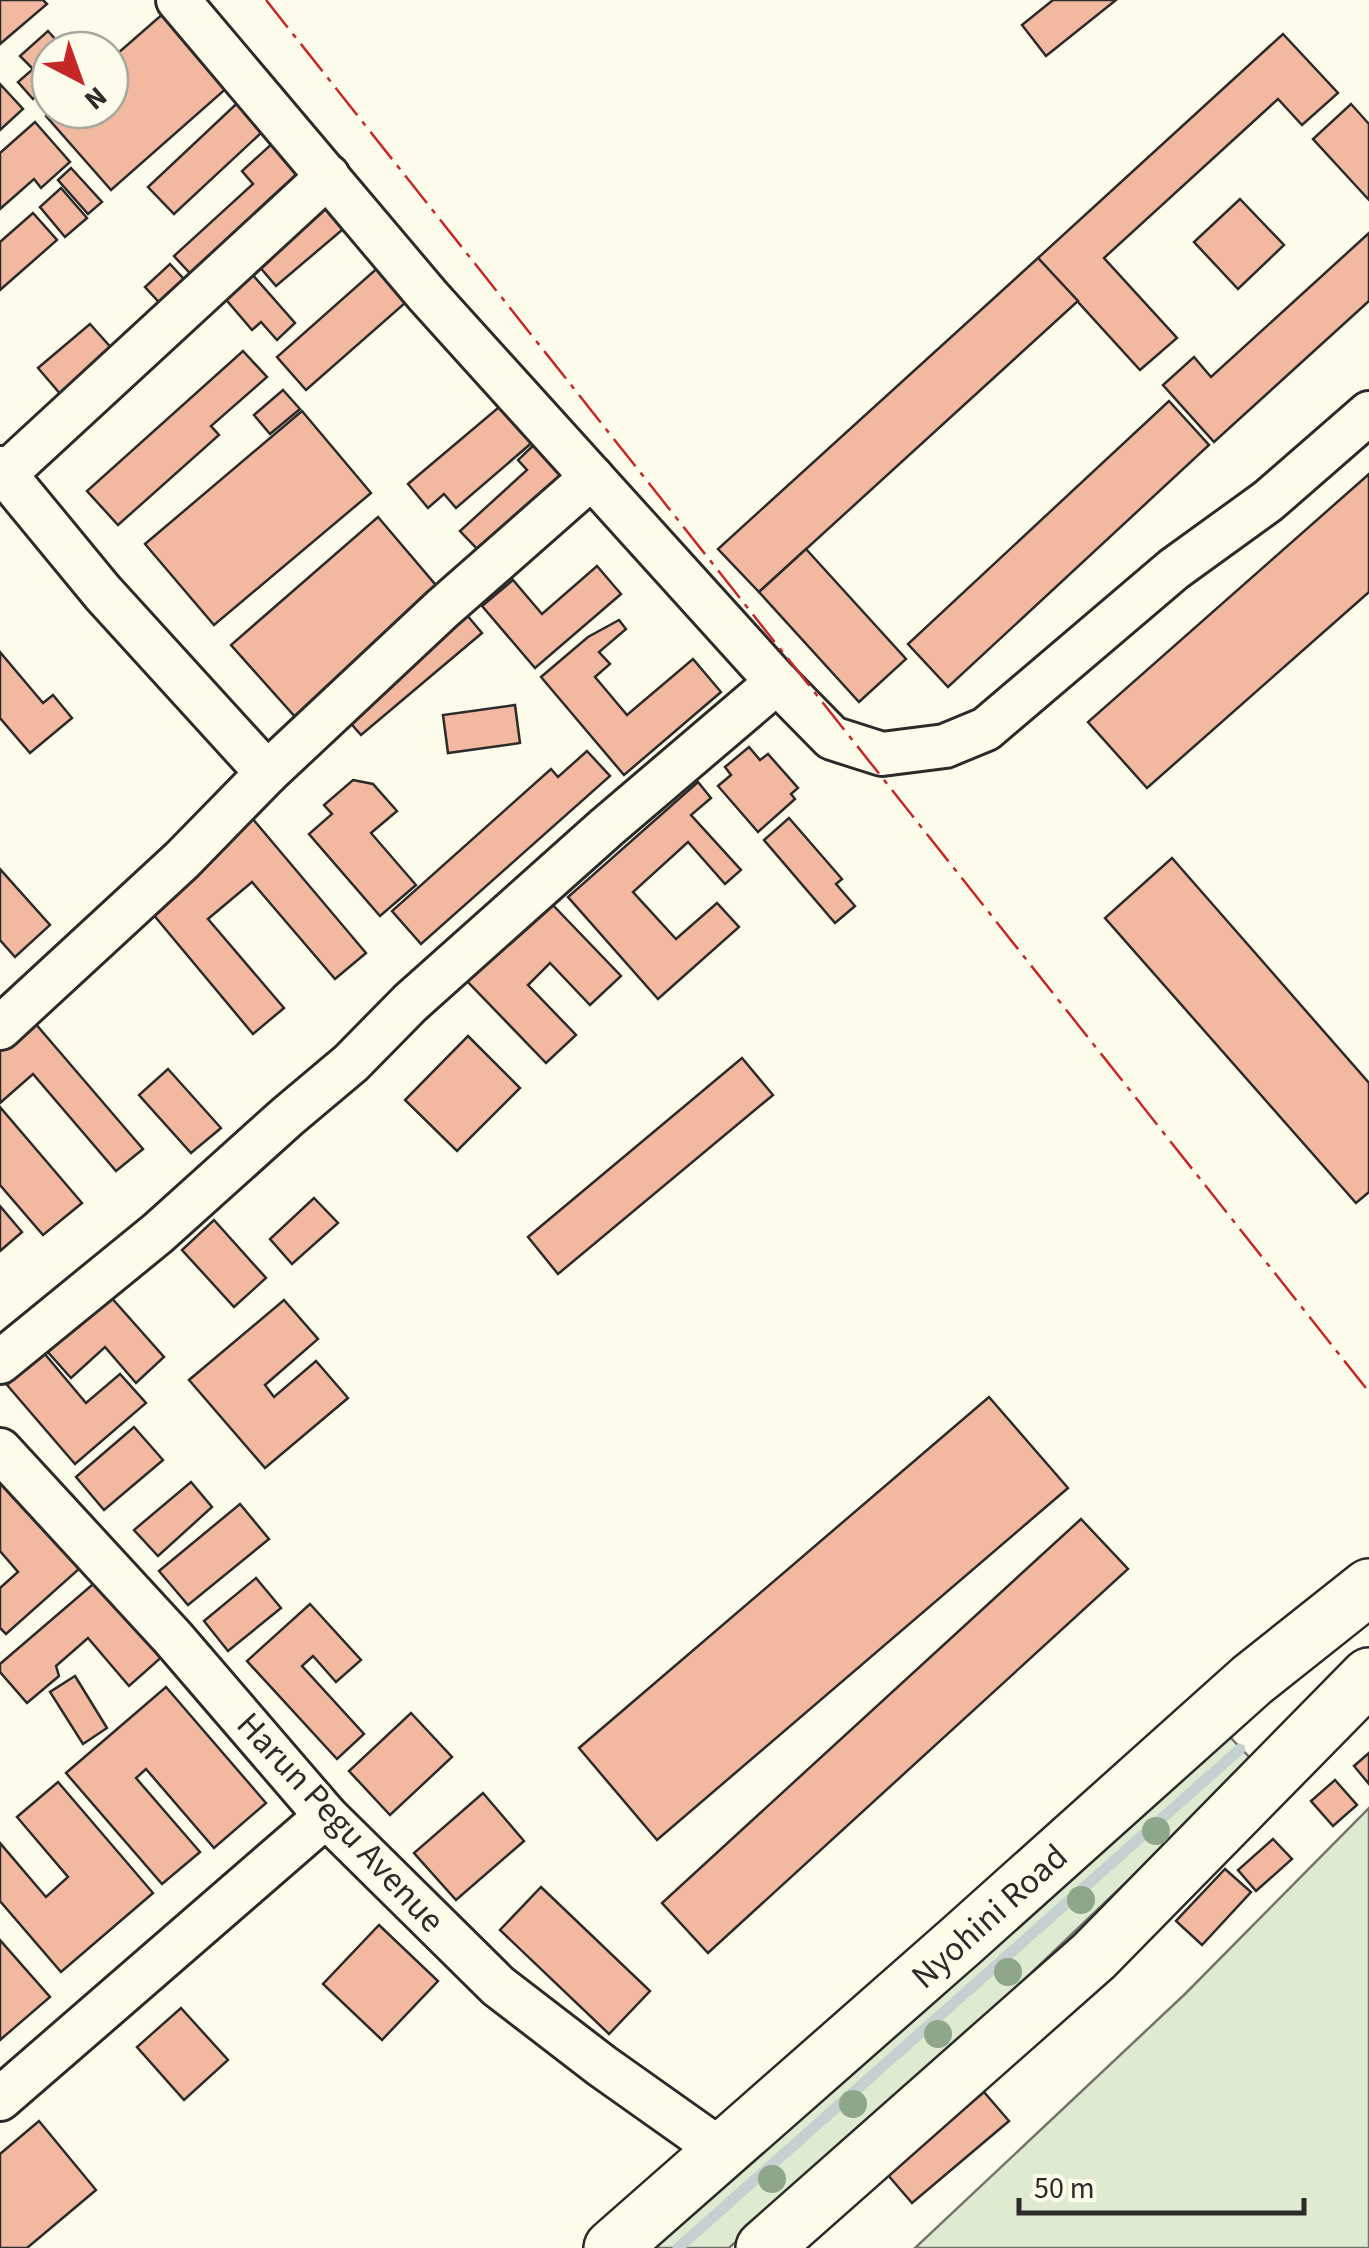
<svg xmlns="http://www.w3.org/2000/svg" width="1369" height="2248" font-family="'Source Sans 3',sans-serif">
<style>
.green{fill:#deebd1;stroke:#74746e;stroke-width:2.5}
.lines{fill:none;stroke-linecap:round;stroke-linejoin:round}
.stream{stroke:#c7d0d0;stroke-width:11}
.building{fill:#f2b8a0;stroke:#2b2b2b;stroke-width:2.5}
.minor-casing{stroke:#2b2b2b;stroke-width:48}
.major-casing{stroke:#2b2b2b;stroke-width:60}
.minor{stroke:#fdfbea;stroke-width:42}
.major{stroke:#fdfbea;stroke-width:55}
.power{stroke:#c62828;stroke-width:2.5;stroke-dasharray:35 8 5 8;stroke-linecap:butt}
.tree{fill:#8ea78a}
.labels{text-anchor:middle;stroke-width:8;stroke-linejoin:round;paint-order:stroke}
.street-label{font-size:35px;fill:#2b2b2b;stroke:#fdfbea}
</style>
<rect width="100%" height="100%" fill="#fdfbea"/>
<g class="green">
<polygon points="1228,1735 1253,1761 1008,1995 729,2248 642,2248"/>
<polygon points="1369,1808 1369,2248 915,2248 1185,1994"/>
</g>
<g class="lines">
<polyline class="stream" points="678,2248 1240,1749"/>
</g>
<g class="building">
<polygon points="0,0 43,0 47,4 0,44"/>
<polygon points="1053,0 1116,0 1046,56 1022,25"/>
<polygon points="173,5 237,79 111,190 46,116 52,110 110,110 110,60"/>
<polygon points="48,31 65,50 50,50 50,84 33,99 18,82 33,69 20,56"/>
<polygon points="1283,34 1338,93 1302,125 1278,99 1104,258 1177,338 1140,370 1038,258"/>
<polygon points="0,84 23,109 0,130"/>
<polygon points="249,92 276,119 174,214 148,187"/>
<polygon points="1351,104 1369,124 1369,200 1313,139"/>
<polygon points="35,122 70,162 41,188 34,179 0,209 0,153"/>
<polygon points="286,131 323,171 200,284 174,256 253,184 242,171"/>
<polygon points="71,168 102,202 88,214 58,180"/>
<polygon points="61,188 87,218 65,237 40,207"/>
<polygon points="332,191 355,219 276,286 252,258"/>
<polygon points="1240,199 1284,245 1238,289 1194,242"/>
<polygon points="33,213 57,240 0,290 0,242"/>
<polygon points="1369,233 1369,301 1214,442 1163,385 1194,357 1211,377"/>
<polygon points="391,256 421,289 306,390 277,357"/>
<polygon points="1038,258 1078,301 759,592 718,549"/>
<polygon points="170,264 193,289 168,312 145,287"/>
<polygon points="244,265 295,323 277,340 261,322 252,330 217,289"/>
<polygon points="90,324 114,351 62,396 38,368"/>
<polygon points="243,351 267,377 211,426 219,435 118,525 87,491"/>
<polygon points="283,390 300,409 270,434 254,415"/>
<polygon points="511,397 542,434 456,508 444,494 428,508 408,484"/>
<polygon points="1169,401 1209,445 948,687 908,644"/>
<polygon points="302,411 371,493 214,625 145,544"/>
<polygon points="541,438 572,473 483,555 460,531 527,470 518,460"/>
<polygon points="1369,474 1369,592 1147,788 1088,722"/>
<polygon points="378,517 440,590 297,719 231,645"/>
<polygon points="806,549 906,659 859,702 759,592"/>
<polygon points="597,566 621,594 535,668 482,606 513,580 542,614"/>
<polygon points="461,608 482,633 361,735 339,710"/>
<polygon points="619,620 626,629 599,652 610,664 595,677 627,715 693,659 721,692 624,775 541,677 588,637"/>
<polygon points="0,652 43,703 53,695 72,718 30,753 0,718"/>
<polygon points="515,705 520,743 448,753 443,715"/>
<polygon points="749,747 760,760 768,754 798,788 791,794 795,799 758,832 718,786 731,775 725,767"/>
<polygon points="587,751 610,776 421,944 392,911 551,769 558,777"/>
<polygon points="353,780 373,784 397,811 371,833 416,885 380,916 309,834 332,814 324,805"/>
<polygon points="698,782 711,798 691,815 741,870 725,884 688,842 633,892 676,939 717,903 739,927 658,999 568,897"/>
<polygon points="252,818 366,953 335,979 252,882 208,919 284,1008 253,1034 147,907"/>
<polygon points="789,818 842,879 836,884 855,906 835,923 764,840"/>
<polygon points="1172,858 1369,1083 1369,1192 1356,1203 1105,918"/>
<polygon points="0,869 50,925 15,957 0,940"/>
<polygon points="548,900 621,976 590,1005 550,963 528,985 576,1035 546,1063 465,979"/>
<polygon points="28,1015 143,1149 116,1171 33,1074 0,1103 0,1038"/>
<polygon points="468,1036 520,1088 457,1151 405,1100"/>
<polygon points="742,1058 773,1095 558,1274 528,1237"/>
<polygon points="168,1069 221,1128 191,1153 139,1095"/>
<polygon points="0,1107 82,1203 43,1235 0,1185"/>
<polygon points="314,1198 338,1223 292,1264 270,1239"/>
<polygon points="0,1206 22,1232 0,1251"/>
<polygon points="214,1220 266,1278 234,1307 182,1250"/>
<polygon points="109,1295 164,1357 136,1383 105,1347 71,1378 38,1341"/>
<polygon points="284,1300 318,1339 265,1385 274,1397 316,1361 348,1398 265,1468 189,1380"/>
<polygon points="44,1353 86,1403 120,1374 146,1403 75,1464 7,1385"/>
<polygon points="989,1397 1068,1488 657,1840 579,1748"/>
<polygon points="134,1427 163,1460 104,1510 76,1477"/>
<polygon points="0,1479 79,1569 6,1634 0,1628 0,1588 18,1572 0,1551"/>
<polygon points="191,1482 212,1507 158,1556 134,1530"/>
<polygon points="240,1504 269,1539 188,1605 159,1571"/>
<polygon points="1081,1519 1128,1569 708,1953 662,1903"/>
<polygon points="256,1578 281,1608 228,1651 204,1621"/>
<polygon points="99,1579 164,1655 129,1686 88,1638 56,1666 59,1676 27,1703 0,1672 0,1664"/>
<polygon points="310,1604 361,1660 336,1682 313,1656 302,1666 364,1734 337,1759 247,1661"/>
<polygon points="75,1676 107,1728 83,1744 50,1692"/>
<polygon points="166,1687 266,1803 214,1848 146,1769 136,1778 200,1852 162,1884 66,1773"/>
<polygon points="411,1713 452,1757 390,1815 349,1771"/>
<polygon points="1369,1753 1369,1784 1354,1766"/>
<polygon points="1335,1780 1357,1805 1333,1826 1311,1801"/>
<polygon points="58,1782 153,1893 61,1972 0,1901 0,1843 46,1897 68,1877 17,1817"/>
<polygon points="483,1793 524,1841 456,1900 414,1853"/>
<polygon points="1273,1839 1292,1859 1256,1891 1238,1870"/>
<polygon points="1225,1869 1251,1892 1202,1945 1176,1921"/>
<polygon points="541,1887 650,1991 609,2034 500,1930"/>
<polygon points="379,1925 438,1981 382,2040 323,1984"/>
<polygon points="0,1940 50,1997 0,2040"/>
<polygon points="181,2008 228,2060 184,2100 137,2047"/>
<polygon points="984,2092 1009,2121 912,2203 887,2174"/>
<polygon points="39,2121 96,2190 27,2248 0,2248 0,2154"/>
</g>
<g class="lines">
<defs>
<g id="minor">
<polyline points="178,0 428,296 777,682 832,738 882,754 945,746 986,729 1174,569 1268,501 1369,413"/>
<polyline points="0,468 103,593 267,773"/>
<polyline points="5,474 328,176"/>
<polyline points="0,1028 182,860 267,773 442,609 592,477"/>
<polyline points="0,1362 158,1233 288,1116 351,1063 410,1003 607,827 777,682"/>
<polyline points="0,1450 173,1638 326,1816 498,1986 602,2066 722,2151"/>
<polyline points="0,2099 326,1816"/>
</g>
<g id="major">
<polyline points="612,2248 962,1940 1252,1680 1369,1587"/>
<polyline points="764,2248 1094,1956 1369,1676"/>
</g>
</defs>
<use href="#minor" class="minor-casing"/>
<use href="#major" class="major-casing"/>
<use href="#minor" class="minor"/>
<use href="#major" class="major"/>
<polyline class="power" points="266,0 1369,1392"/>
</g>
<g class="tree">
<circle cx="1156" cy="1831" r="14"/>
<circle cx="1081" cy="1900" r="14"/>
<circle cx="1008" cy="1972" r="14"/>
<circle cx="938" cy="2034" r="14"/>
<circle cx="853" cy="2104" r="14"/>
<circle cx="772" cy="2179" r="14"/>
</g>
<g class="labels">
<g class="street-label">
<text transform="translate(341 1822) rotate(47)" y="12">Harun Pegu Avenue</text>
<text transform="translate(989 1916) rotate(-42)" y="12">Nyohini Road</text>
</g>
</g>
<g transform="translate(80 80) rotate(139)"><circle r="48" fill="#fdfbea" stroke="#a9a89e" stroke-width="2.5"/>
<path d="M0-8L18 38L0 25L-18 38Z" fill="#c62828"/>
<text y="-15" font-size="28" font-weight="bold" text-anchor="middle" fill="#2b2b2b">N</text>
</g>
<path d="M1019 2198v15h285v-15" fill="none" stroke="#2b2b2b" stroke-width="5"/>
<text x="1034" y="2198" font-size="30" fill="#2b2b2b" stroke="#fdfbea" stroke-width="8" paint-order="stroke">50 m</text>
</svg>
